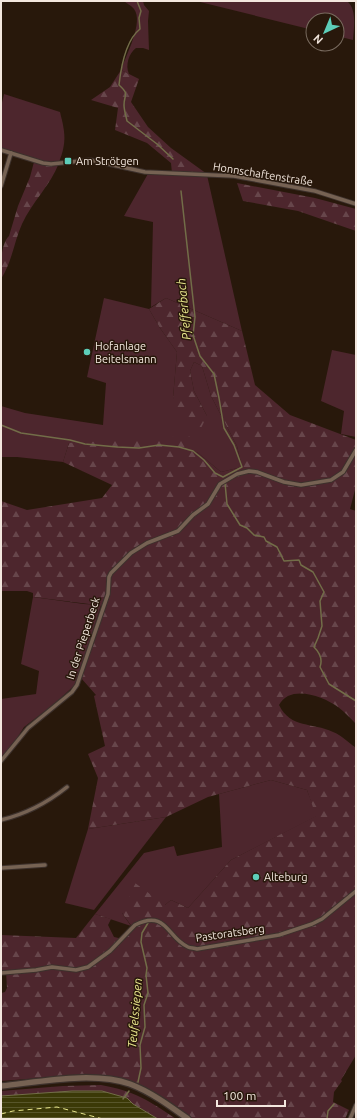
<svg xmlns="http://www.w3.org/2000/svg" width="357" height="1120" font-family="Ubuntu,sans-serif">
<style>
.grass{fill:#4d262d}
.forest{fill:url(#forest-firs)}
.water{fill:url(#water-rules);stroke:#726d48}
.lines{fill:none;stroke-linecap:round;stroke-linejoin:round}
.stream{stroke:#726d48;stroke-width:1.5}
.ferry{stroke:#eae88d;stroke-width:1;stroke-dasharray:5 4;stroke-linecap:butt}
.street-casing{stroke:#3d312c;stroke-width:5.5}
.secondary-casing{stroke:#3d312c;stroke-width:8}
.street{stroke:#766253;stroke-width:3.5}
.secondary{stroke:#766253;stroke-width:5.5}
.poi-dot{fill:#5dceb9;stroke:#28180b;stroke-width:1.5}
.labels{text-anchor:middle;stroke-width:3;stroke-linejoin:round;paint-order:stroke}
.poi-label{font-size:11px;fill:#f3e7de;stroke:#28180b;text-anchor:start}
.street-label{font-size:11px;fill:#f3e7de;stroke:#28180b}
.water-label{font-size:12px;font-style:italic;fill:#eae88d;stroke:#28180b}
</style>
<defs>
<pattern id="forest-firs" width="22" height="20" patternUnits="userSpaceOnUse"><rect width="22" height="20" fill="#4d262d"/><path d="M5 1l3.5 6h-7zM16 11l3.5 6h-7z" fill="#67464b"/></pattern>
<pattern id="water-rules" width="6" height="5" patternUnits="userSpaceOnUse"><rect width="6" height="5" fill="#3b3907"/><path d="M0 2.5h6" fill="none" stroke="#58562b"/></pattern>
</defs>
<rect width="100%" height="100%" fill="#28180b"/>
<g class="grass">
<path d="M124,1H143L144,5L149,11L148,21L149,50L143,48H136C129,53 125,65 129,74L121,70C126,55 144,22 134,9C131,5 127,4 124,1Z"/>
<path d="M196,1H347C357,9 354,27 353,40L337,36V20H313V30Z"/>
<path d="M4,94L60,112C65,132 67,142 59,162H43L1,150V107Z"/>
<polygon points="149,172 207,175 242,331 166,298 151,307 153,222 124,216"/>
<polygon points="104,298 149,309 160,328 177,352 173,398 207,416 194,391 190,371 194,362 202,366 211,396 237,446 242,467 221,472 197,452 69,443 63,462 17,457 1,457 1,406 25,413 103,425 106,383 87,377"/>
<polygon points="332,350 356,355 356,437 341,434 344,411 321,401"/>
<polygon points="33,597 84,604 101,605 76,684 53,705 24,727 7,754 1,759 1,699 36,694 39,671 21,664"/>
<polygon points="271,780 307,790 317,816 231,860 188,908 171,900 165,905 122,913 131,926 95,914 144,853 174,846 177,856 222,847 219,794"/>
<polygon points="166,817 94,910 65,903 88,829"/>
</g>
<g class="forest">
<polygon points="121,70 139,79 131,102 148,127 171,148 207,174 172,173 171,163 147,143 115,130 118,108 91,100 110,87"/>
<path d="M34,162L59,163C50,186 32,202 22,224C14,242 12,262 1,279C1,267 0,245 9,236L18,206L30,177Z"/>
<polygon points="237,183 315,198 356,209 356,231 298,211 243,201"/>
<path d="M166,298L242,331L255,385L290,415L356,440V486L350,509L356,511V724C350,718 345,712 338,707C323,696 290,684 279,705C291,729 312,722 333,732C341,735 349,743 356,748V1055L341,1080L342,1081L334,1092L333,1102L349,1110L345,1119H191L169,1103L127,1081L104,1076L80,1075L1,1081V993L5,992L7,988L6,971L1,972V935L76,938L95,914L111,919L108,925L114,937L123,939L133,928L122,913L135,883L165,905L171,900L188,908L231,860L316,816L307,790L271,780L208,797L166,817L88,829L98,778L88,754L105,746L94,696L96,695L81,678L105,606L33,597V593L27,591H1V501L27,510L102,498L112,485L63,462L69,443L189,436L197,452L221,472L242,467L237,446L211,396L202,366L194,362L190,371L194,391L207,416L200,430L180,414L173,398L177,352L160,328L149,309Z"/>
<path d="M101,1085C135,1091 148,1100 176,1119H158L133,1104L127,1098L102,1091H72L1,1096V1091L63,1086Z"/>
</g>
<polygon class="water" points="72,1091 102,1091 127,1098 133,1104 158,1119 1,1119 1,1096"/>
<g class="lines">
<g class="stream">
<path d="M137,1L141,11L139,18L140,29C126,40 121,67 119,85C130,95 124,94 124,105C124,110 126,116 127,121L157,144L173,159"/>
<polyline points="1,425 21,433 70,440 85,444 117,447 139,448 159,445 179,447 193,451 204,460 215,473 223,477 242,467 234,445 224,428 219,398 214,374 200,356 193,335 195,317 181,191"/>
<path d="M225,483L227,504L240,525L247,528L254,535L264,537L266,541L277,547L284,561L299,560L301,565L313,572L324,592L320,601L322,626L318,638L314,647C319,652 323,659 320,667L329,684L356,701"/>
<polyline points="138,1082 141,1068 140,1045 145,1027 144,1005 148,993 146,975 147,968 141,942 142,933 148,923"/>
<polyline points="123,1099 129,1091"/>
<polyline points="327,1119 328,1111 334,1104"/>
</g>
<polyline class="ferry" points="1,1114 13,1111 57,1107 103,1119"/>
<defs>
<g id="street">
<polyline points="1,150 43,163 51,164 90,160 145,172 234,176 315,191 356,204"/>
<polyline points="1,186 11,153"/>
<polyline points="1,761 28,728 72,692 77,685 108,594 109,577 111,573 131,553 147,543 178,531 193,515 208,504 220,484 237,474 249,471 257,472 284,482 301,485 331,480 343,472 356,450"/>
<path d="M1,820C26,814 47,803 67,787"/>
<polyline points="1,868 45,865"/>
<path d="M1,973L36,970L52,967L76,970L88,967L110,951L135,925C167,909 167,938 188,947C190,948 194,948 197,949L279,935L312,924L322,919L356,891"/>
<polyline points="350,1119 356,1105"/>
</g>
<path id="secondary" d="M1,1086C40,1082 93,1071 130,1084C151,1092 170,1106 188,1119"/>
</defs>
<use href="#street" class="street-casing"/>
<use href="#secondary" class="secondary-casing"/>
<use href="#street" class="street"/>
<use href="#secondary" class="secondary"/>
</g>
<g class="poi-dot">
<rect x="64" y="157" width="8" height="8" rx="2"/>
<circle cx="87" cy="352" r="4"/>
<circle cx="256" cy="877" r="4"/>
</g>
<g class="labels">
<g class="poi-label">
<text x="76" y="165">Am Strötgen</text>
<text x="95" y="350">Hofanlage<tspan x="95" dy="13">Beitelsmann</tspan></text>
<text x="264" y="881">Alteburg</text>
</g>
<g class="street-label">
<text transform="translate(263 174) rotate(9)" y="4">Honnschaftenstraße</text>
<text transform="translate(83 638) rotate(-72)" y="4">In der Pieperbeck</text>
<text transform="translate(230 933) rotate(-8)" y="4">Pastoratsberg</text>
</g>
<g class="water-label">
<text transform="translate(184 309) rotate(-95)" y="4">Pfefferbach</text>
<text transform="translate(135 1013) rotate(-85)" y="4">Teufelssiepen</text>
</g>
</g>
<rect width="357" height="1120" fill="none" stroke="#f3e7de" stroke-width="4"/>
<g transform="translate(325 32) rotate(224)"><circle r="19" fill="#28180b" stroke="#796b5f"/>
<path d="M0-3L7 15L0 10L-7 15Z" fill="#5dceb9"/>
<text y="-6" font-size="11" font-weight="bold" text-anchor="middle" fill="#f3e7de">N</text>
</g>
<path d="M217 1100v6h68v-6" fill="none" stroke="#f3e7de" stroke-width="2"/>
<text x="223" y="1100" font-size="12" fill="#f3e7de" stroke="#28180b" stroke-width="3" paint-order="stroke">100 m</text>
</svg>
